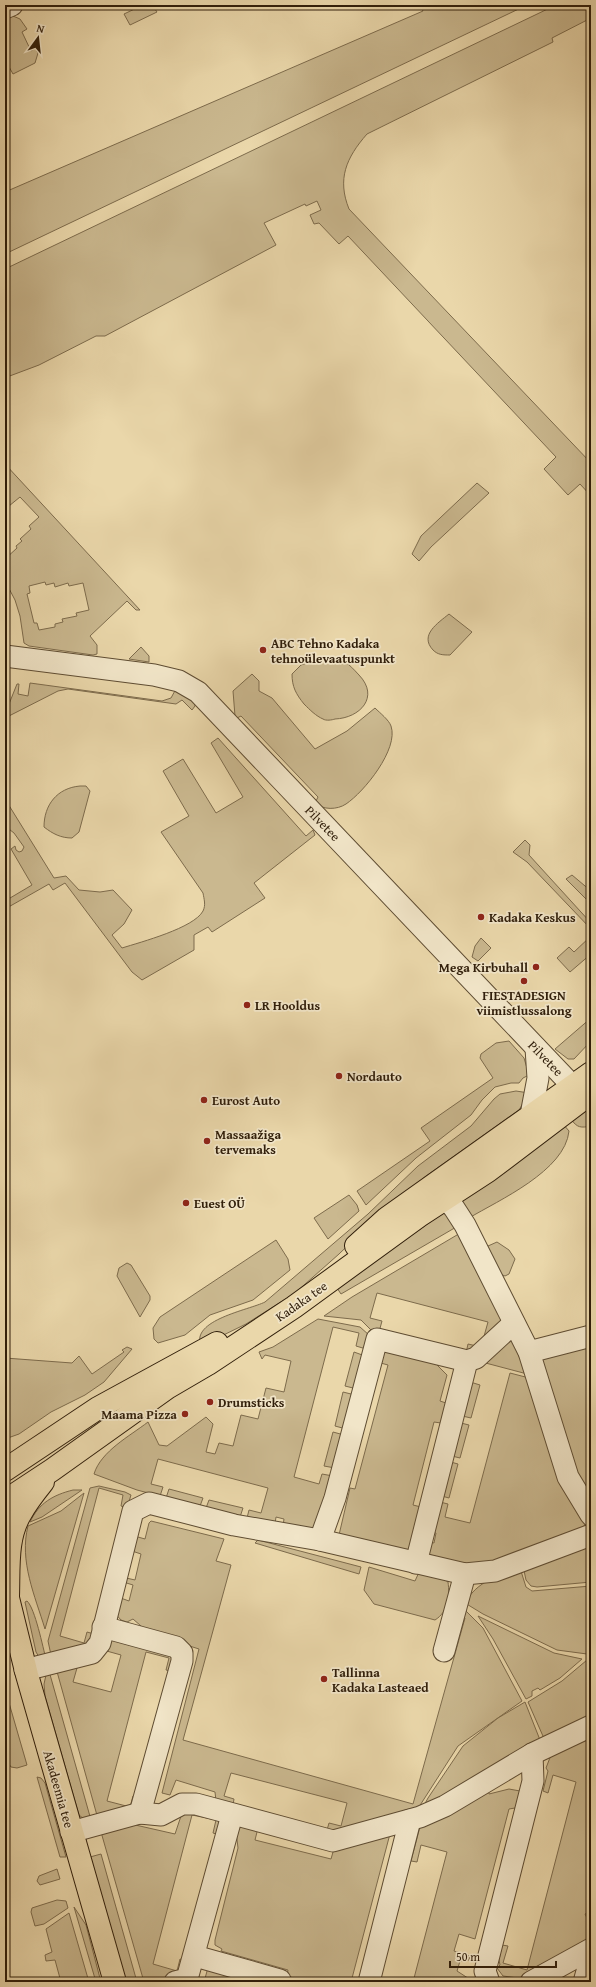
<svg xmlns="http://www.w3.org/2000/svg" width="596" height="1987" font-family="'Gentium Book Plus',serif">
<style>
.green{fill:#cab88f;stroke:#7d6b4c;fill-rule:evenodd}
.lines{fill:none;stroke-linecap:round;stroke-linejoin:round}
.minor-casing{stroke:#5e4c32;stroke-width:23}
.major-casing{stroke:#301e0a;stroke-width:24}
.minor{stroke:#f1e5c8;stroke-width:21}
.major{stroke:#ead7aa;stroke-width:22}
.poi-dot{fill:#8f2418;stroke:#f1e5c8;stroke-width:1.5}
.labels{text-anchor:middle;stroke-width:3.5;stroke-linejoin:round;paint-order:stroke}
.poi-label{font-size:13px;font-weight:bold;fill:#301e0a;stroke:#f1e5c8;text-anchor:start}
.street-label{font-size:13px;fill:#301e0a;stroke:#f1e5c8}
</style>
<rect width="100%" height="100%" fill="#ead7aa"/>
<filter id="stains"><feTurbulence type="fractalNoise" baseFrequency=".005" numOctaves="4"/><feColorMatrix values="0 0 0 0 .2 0 0 0 0 .09 0 0 0 0 .02 0 0 0 .5 -.17"/></filter>
<radialGradient id="worn" r=".72"><stop offset=".6" stop-color="#630" stop-opacity="0"/><stop offset="1" stop-color="#630" stop-opacity=".3"/></radialGradient>
<g class="green">
<polygon points="143,5 152,5 157,12 130,25 124,14"/>
<polygon points="420,5 527,5 5,254 5,192 423,11"/>
<path d="M556,5H591V18L552,38L553,42L367,134C346,158 337,179 349,209L591,463V496L580,484L568,495L544,469L556,457L348,236L339,244L319,223L314,224L310,215L321,210L317,201L306,206L305,204L264,223L276,245L105,336H96L39,365L7,377H5V269Z"/>
<polygon points="13,16 20,19 27,29 22,32 31,51 35,48 38,53 35,63 13,74 8,65 5,66 5,18"/>
<path d="M5,464L140,610H136L127,601L90,636L97,645V654L93,655L29,646L24,643L20,616L15,600L5,581V559L17,548L16,546L22,541L20,539L31,529L29,526L39,517L20,497L9,506L8,504L5,507ZM45,582L46,585L54,583L55,587L68,583L69,586L83,583L89,610L76,613L77,616L62,619L63,622L55,624V627L39,630L37,623H34L27,594L30,593L29,586Z"/>
<polygon points="477,483 489,493 431,547 419,561 412,554 421,536"/>
<path d="M449,614L472,632L450,655C443,655 438,655 433,650C419,635 438,623 449,614Z"/>
<polygon points="141,647 149,656 149,662 129,659"/>
<path d="M326,657C343,658 348,663 359,675C380,697 360,718 335,719C332,720 326,721 323,719C316,716 310,710 304,704C296,694 292,687 292,674L301,665Z"/>
<path d="M252,674L259,681V691L272,698L315,749L347,731L375,708C380,713 389,720 391,726C399,749 364,792 346,804C337,810 323,810 315,803L318,797L241,716L237,718L235,716L233,691Z"/>
<polygon points="30,683 162,701 171,698 177,687 195,701 195,706 192,710 182,700 176,704 68,689 58,691 5,718 5,714 17,684 19,684 18,694 28,696"/>
<path d="M218,738L306,836L313,830L315,835L254,883L265,898L212,932L208,927L194,935V950L142,980L132,972L65,883L53,890L49,884L5,909V901L32,885L11,849L15,846L16,850L19,852L22,851L24,847L14,833L5,826V799L54,878L66,876L79,890L100,892L113,890L132,910L124,924L112,935L122,948C141,942 194,928 203,911C206,905 204,899 203,893L161,832L189,816L163,771L183,759L216,813L243,797L211,743Z"/>
<path d="M80,786H86L90,791L79,832L72,838C61,838 53,834 44,827C44,805 57,788 80,786Z"/>
<polygon points="525,840 530,845 529,855 591,923 591,929 527,862 513,852"/>
<polygon points="572,875 591,891 591,904 566,879"/>
<polygon points="591,936 591,954 570,972 557,958 569,947 574,952"/>
<polygon points="481,938 491,948 478,961 472,957 475,946"/>
<polygon points="591,1018 591,1041 574,1059 568,1059 555,1049"/>
<polygon points="509,1041 524,1058 529,1075 523,1078 519,1083 511,1083 495,1087 482,1100 471,1115 416,1158 366,1205 357,1191 430,1141 421,1128 493,1078 480,1058 481,1054 496,1043"/>
<path d="M516,1091L529,1093L519,1110L426,1176L387,1208L339,1254L295,1293L246,1324L201,1346C190,1320 249,1310 265,1302L368,1214L418,1166L471,1126L494,1099L500,1094Z"/>
<path d="M591,1103V1126C581,1128 577,1128 571,1119Z"/>
<path d="M563,1124L569,1131C565,1171 499,1200 469,1218L461,1205V1198Z"/>
<polygon points="349,1195 357,1205 359,1211 328,1239 314,1218"/>
<polygon points="443,1213 447,1214 458,1226 341,1294 337,1288"/>
<polygon points="462,1232 481,1267 505,1320 501,1330 477,1353 466,1353 468,1344 481,1347 488,1322 377,1293 370,1318 382,1321 379,1332 371,1330 361,1320 324,1316 352,1297"/>
<polygon points="276,1240 288,1259 290,1270 253,1300 210,1315 185,1335 158,1343 154,1339 153,1328 160,1317"/>
<polygon points="497,1242 509,1250 515,1259 509,1274 505,1276 500,1274 486,1249 488,1246"/>
<polygon points="127,1263 131,1265 150,1296 150,1300 140,1317 117,1276 119,1268"/>
<path d="M318,1319L360,1327L369,1335L366,1349L356,1346L359,1333L333,1327L294,1477L319,1484L322,1474L333,1476L315,1529L283,1526L284,1519L276,1517L275,1524L247,1518L249,1510L261,1513L268,1488L158,1459L151,1484L163,1487L160,1496L137,1490L94,1474C101,1451 130,1436 148,1422L159,1445L167,1446L206,1417L213,1424L206,1452L215,1454L219,1443L233,1446L241,1415L258,1419L266,1388L284,1392L291,1361L265,1355L262,1359L259,1352L273,1347Z"/>
<polygon points="513,1338 531,1375 478,1361"/>
<polygon points="591,1341 591,1506 580,1491 536,1361"/>
<polygon points="127,1347 132,1349 104,1382 85,1395 51,1412 19,1434 5,1439 5,1358 72,1363 79,1356 92,1374 124,1352 122,1350"/>
<polygon points="389,1348 434,1362 447,1375 440,1401 446,1403 441,1423 434,1422 413,1505 421,1507 411,1552 339,1535 350,1488 355,1489 388,1365 377,1362 381,1354"/>
<polygon points="354,1352 365,1356 357,1389 345,1386"/>
<polygon points="510,1373 533,1379 586,1521 582,1531 496,1563 468,1565 427,1554 426,1541 434,1543 436,1533 428,1531 436,1501 448,1504 445,1517 470,1523"/>
<polygon points="467,1381 480,1385 471,1418 458,1415"/>
<polygon points="343,1392 355,1395 346,1429 335,1426"/>
<polygon points="457,1422 469,1425 460,1458 448,1455"/>
<polygon points="333,1432 344,1435 335,1468 324,1466"/>
<polygon points="447,1461 458,1464 449,1498 438,1495"/>
<polygon points="99,1486 125,1492 131,1495 127,1508 121,1506 123,1495 99,1488 60,1636 84,1643 87,1632 94,1634 90,1644 51,1655 48,1641 90,1488"/>
<polygon points="169,1489 203,1498 200,1506 166,1498"/>
<path d="M73,1490H82L42,1517L30,1522C39,1503 53,1495 73,1490Z"/>
<path d="M84,1493L45,1629C35,1596 19,1561 28,1526L61,1511Z"/>
<polygon points="209,1500 243,1508 240,1517 206,1508"/>
<polygon points="151,1521 224,1539 216,1561 231,1565 183,1740 413,1804 465,1618 461,1617 466,1611 483,1628 522,1701 458,1746 417,1810 340,1835 327,1830 329,1823 341,1826 347,1803 231,1773 224,1796 234,1799 233,1805 216,1801 215,1792 176,1780 170,1795 162,1793 199,1649 149,1633 133,1619 127,1622 121,1620 113,1611 118,1597 129,1601 133,1585 120,1581 122,1577 135,1580 141,1554 132,1551 132,1540 138,1537 145,1539 149,1523"/>
<polygon points="591,1539 591,1582 537,1587 531,1586 526,1580 523,1566"/>
<polygon points="258,1540 361,1567 359,1574 255,1543"/>
<path d="M369,1567L415,1581L420,1570L440,1576L448,1582C450,1596 448,1612 435,1620L374,1604L364,1590Z"/>
<path d="M520,1568L526,1587L532,1591L591,1586V1651L587,1654L557,1650L483,1614L465,1603C478,1580 497,1577 520,1568Z"/>
<path d="M27,1601C35,1608 43,1648 46,1659L39,1657L36,1652L25,1602Z"/>
<polygon points="478,1616 554,1653 582,1659 560,1678 540,1690 538,1688 532,1691 532,1696 526,1699 493,1639"/>
<path d="M116,1636L168,1651C176,1658 177,1662 175,1672L166,1670L169,1658L146,1652L107,1801L130,1807L133,1796L141,1798C137,1816 114,1815 98,1819L56,1668L76,1665L77,1668L73,1682L111,1692L121,1655L103,1650L107,1638Z"/>
<polygon points="587,1660 591,1660 591,1720 546,1743 528,1702 562,1681"/>
<polygon points="49,1671 91,1820 84,1819 79,1815 45,1696 44,1684 46,1675"/>
<polygon points="5,1689 27,1765 17,1768 11,1767 5,1758"/>
<polygon points="525,1702 542,1745 421,1811 428,1798 463,1746 498,1718"/>
<polygon points="591,1729 591,1911 585,1914 591,1926 591,1942 525,1979 503,1976 497,1968 500,1965 499,1960 502,1945 508,1946 503,1963 527,1970 576,1782 553,1775 548,1793 543,1791 548,1771 546,1768 551,1755"/>
<polygon points="37,1777 41,1778 45,1783 66,1857 60,1857"/>
<polygon points="487,1785 489,1794 509,1789 520,1791 521,1807 509,1809 475,1939 459,1934 454,1951 470,1956 469,1960 460,1961 457,1971 474,1982 413,1982 447,1852 421,1845 417,1862 411,1861 421,1823"/>
<polygon points="183,1810 219,1817 221,1826 219,1835 213,1833 216,1820 192,1815 153,1964 177,1971 180,1959 186,1961 180,1976 159,1982 144,1982 101,1832 131,1824 175,1834"/>
<polygon points="249,1826 258,1828 255,1840 331,1859 335,1845 391,1830 351,1982 293,1982 294,1978 287,1976 288,1970 221,1951 222,1949 215,1945 215,1940 238,1848 236,1831 241,1827"/>
<polygon points="101,1854 137,1982 127,1982 124,1975 90,1857"/>
<polygon points="57,1869 60,1879 40,1885 37,1881 39,1876"/>
<polygon points="57,1900 66,1901 68,1908 44,1924 35,1926 31,1912 32,1908"/>
<polygon points="74,1907 86,1925 101,1982 96,1982"/>
<polygon points="69,1913 89,1982 61,1982 55,1960 46,1961 45,1955 52,1952 46,1929"/>
<polygon points="209,1964 238,1979 237,1982 204,1982"/>
</g>
<g class="lines">
<defs>
<g id="minor">
<polyline points="5,8 12,5"/>
<polyline points="5,656 154,675 179,681 198,692 584,1098"/>
<polyline points="531,1115 538,1078 536,1048"/>
<polyline points="446,1199 454,1208 465,1225 529,1352 568,1477 591,1515"/>
<polyline points="529,1352 591,1336"/>
<polyline points="320,1540 335,1498 377,1339 467,1361 476,1358 514,1323"/>
<polyline points="416,1563 467,1361"/>
<polyline points="103,1627 176,1647 182,1653 182,1661 140,1813"/>
<polyline points="444,1651 465,1574"/>
<polyline points="25,1670 92,1653 100,1643 133,1511 149,1503 234,1525 320,1540 465,1574 495,1571 591,1535"/>
<polyline points="71,1832 140,1813 161,1815 182,1804 196,1804 333,1841 420,1817 445,1806 532,1754 591,1726"/>
<polyline points="195,1956 280,1980 279,1982"/>
<polyline points="175,1982 187,1979 232,1815"/>
<polyline points="369,1982 410,1820"/>
<polyline points="489,1982 485,1971 533,1781 532,1754"/>
<polyline points="531,1982 591,1949"/>
<polyline points="584,1982 591,1957"/>
</g>
<g id="major">
<polyline points="356,1246 387,1218 591,1073"/>
<polyline points="5,1470 98,1408 217,1343"/>
<polyline points="5,1501 52,1470 167,1388 208,1364 294,1307 419,1216 488,1171 591,1093"/>
<polyline points="5,1586 27,1675 115,1982"/>
<path d="M8,1596C9,1568 6,1537 21,1513C27,1502 35,1492 43,1482"/>
</g>
</defs>
<use href="#minor" class="minor-casing"/>
<use href="#major" class="major-casing"/>
<use href="#minor" class="minor"/>
<use href="#major" class="major"/>
</g>
<g class="poi-dot">
<circle cx="263" cy="650" r="4"/>
<circle cx="481" cy="917" r="4"/>
<circle cx="536" cy="967" r="4"/>
<circle cx="524" cy="981" r="4"/>
<circle cx="247" cy="1005" r="4"/>
<circle cx="339" cy="1076" r="4"/>
<circle cx="204" cy="1100" r="4"/>
<circle cx="207" cy="1141" r="4"/>
<circle cx="186" cy="1203" r="4"/>
<circle cx="210" cy="1402" r="4"/>
<circle cx="185" cy="1414" r="4"/>
<circle cx="324" cy="1679" r="4"/>
</g>
<g class="labels">
<g class="poi-label">
<text x="271" y="648">ABC Tehno Kadaka<tspan x="271" dy="15">tehnoülevaatuspunkt</tspan></text>
<text x="489" y="922">Kadaka Keskus</text>
<text x="528" y="972" text-anchor="end">Mega Kirbuhall</text>
<text x="524" y="1000" text-anchor="middle">FIESTADESIGN<tspan x="524" dy="15">viimistlussalong</tspan></text>
<text x="255" y="1010">LR Hooldus</text>
<text x="347" y="1081">Nordauto</text>
<text x="212" y="1105">Eurost Auto</text>
<text x="215" y="1139">Massaažiga<tspan x="215" dy="15">tervemaks</tspan></text>
<text x="194" y="1208">Euest OÜ</text>
<text x="218" y="1407">Drumsticks</text>
<text x="177" y="1419" text-anchor="end">Maama Pizza</text>
<text x="332" y="1677">Tallinna<tspan x="332" dy="15">Kadaka Lasteaed</tspan></text>
</g>
<g class="street-label">
<text transform="translate(323 823) rotate(46)" y="5">Pilvetee</text>
<text transform="translate(546 1058) rotate(46)" y="5">Pilvetee</text>
<text transform="translate(301 1301) rotate(-35)" y="5">Kadaka tee</text>
<text transform="translate(59 1789) rotate(74)" y="5">Akadeemia tee</text>
</g>
</g>
<rect width="596" height="1987" fill="none" stroke="#ead7aa" stroke-width="20"/>
<rect x="6" y="6" width="584" height="1975" fill="none" stroke="#301e0a" stroke-width="2"/>
<rect x="10" y="10" width="576" height="1967" fill="none" stroke="#301e0a"/>
<g transform="translate(38 38) rotate(15)" stroke="#f1e5c8" stroke-width="3" paint-order="stroke">
<path d="M0-3L7 15L0 10L-7 15Z" fill="#301e0a"/>
<text y="-6" font-size="11" font-weight="bold" text-anchor="middle" fill="#301e0a">N</text>
</g>
<path d="M450 1961v6h106v-6" fill="none" stroke="#301e0a" stroke-width="2"/>
<text x="456" y="1961" font-size="12" fill="#301e0a" stroke="#f1e5c8" stroke-width="3" paint-order="stroke">50 m</text>
<rect width="100%" height="100%" filter="url(#stains)"/>
<rect width="100%" height="100%" fill="url(#worn)"/>
</svg>
